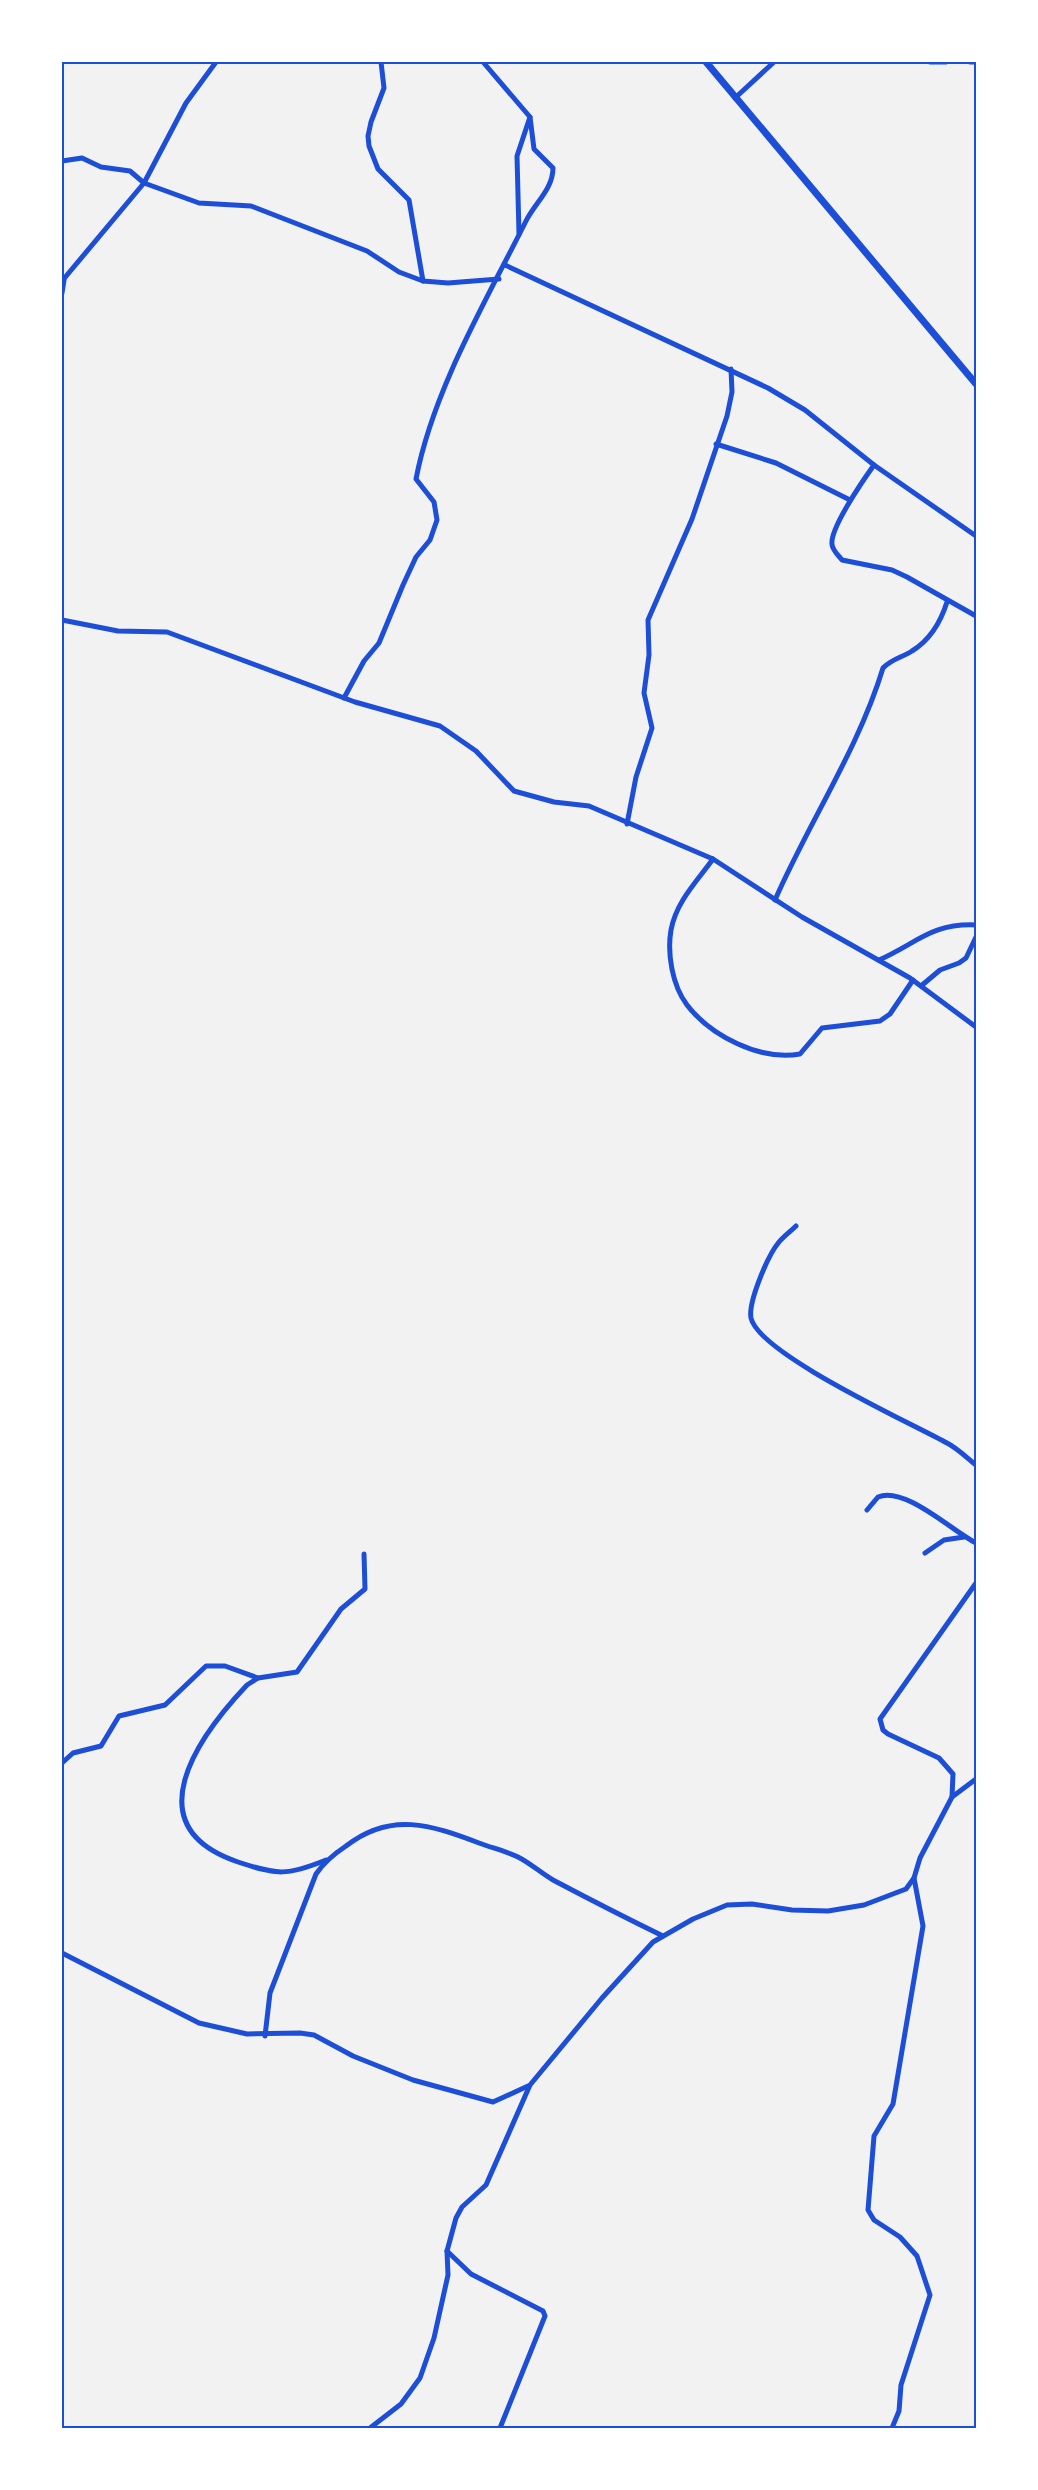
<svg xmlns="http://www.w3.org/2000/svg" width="1038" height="2490" font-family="'Open Sans',sans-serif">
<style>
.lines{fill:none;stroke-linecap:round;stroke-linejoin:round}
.minor{stroke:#1d4ed8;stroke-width:5}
.tertiary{stroke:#1d4ed8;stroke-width:7}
.neatline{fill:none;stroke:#1d4ed8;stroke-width:2}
</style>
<rect width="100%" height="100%" fill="#f2f2f2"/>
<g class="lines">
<g class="minor">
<polyline points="381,62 384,88 371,122 368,136 369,146 378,169 409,200 423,281"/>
<polyline points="930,62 946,62"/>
<polyline points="970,62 976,62"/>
<polyline points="735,98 774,62"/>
<polyline points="62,161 82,158 101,167 130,171 144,183 199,203 251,206 367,251 399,272 423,281 448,283 499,279"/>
<polyline points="519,234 517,156 530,117"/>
<polyline points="505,265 768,388 805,410 874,465 976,536"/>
<polyline points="62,281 144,183 186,103 216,62"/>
<polyline points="62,293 64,280"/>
<polyline points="716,444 776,463 850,500"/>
<path d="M874,465C864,479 830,528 832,544C832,550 839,556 842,560L892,570L907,577L976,616"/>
<polyline points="62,620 118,631 167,632 355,702 440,726 476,751 514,791 554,802 589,806 713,859 802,917 910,978 976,1027"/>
<path d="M344,698L364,661L379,643L403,585L416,557L430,540L437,520L434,502L416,479C433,390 486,301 526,221C535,203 553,189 553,168L534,149L530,117L483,62"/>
<polyline points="627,824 636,777 652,728 644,693 649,655 648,620 692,519 727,416 732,392 731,369"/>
<path d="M713,859C697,881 676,902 671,930C667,953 672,985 687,1005C711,1036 760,1061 800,1054L822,1028L880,1021L890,1014L913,980"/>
<path d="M775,900C809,822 858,750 883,668C891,659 903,657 912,651C930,640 941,621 947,602"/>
<path d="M879,960C917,943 932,923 976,925"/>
<polyline points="921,986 940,970 959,963 966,958 976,937"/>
<path d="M796,1226C791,1231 784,1236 779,1242C768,1255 748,1302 751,1318C759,1354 911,1423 947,1443C957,1448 967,1458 976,1465"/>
<path d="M867,1510L878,1497C905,1486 952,1531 976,1543"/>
<polyline points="925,1553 944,1540 964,1537"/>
<polyline points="62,1763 73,1753 101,1746 119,1716 165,1705 206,1666 225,1666 258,1678"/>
<polyline points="952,1797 976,1779"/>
<path d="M326,1860C287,1876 277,1875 238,1862C134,1827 197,1738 247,1685L258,1678L297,1672L341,1609L365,1589L364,1554"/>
<polyline points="62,1953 199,2023 247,2034 300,2033 314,2035 353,2056 413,2080 493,2102 528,2086"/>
<path d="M265,2036L270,1993L316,1874C324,1862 334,1854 346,1846C391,1811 431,1825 479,1843C492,1848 506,1851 518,1857C530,1863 541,1873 553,1880C589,1899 626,1918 663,1936"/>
<polyline points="447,2251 471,2274 543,2311 545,2316 500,2428"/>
<polyline points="370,2428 401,2404 420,2378 434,2338 448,2275 447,2251 456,2218 462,2207 486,2185 530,2085 602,1998 653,1942 693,1919 727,1905 752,1904 792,1910 828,1911 864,1905 906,1889 914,1878 920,1858 952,1797 953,1774 939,1758 888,1734 883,1730 880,1719 976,1583"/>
<polyline points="892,2428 899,2411 901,2385 930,2295 917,2256 900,2237 874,2220 868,2210 874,2136 893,2104 923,1926 914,1878"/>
</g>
<polyline class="tertiary" points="706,62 976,384"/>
</g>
<rect width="1038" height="2490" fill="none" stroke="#ffffff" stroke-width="126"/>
<rect x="63" y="63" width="912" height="2364" class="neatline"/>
</svg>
